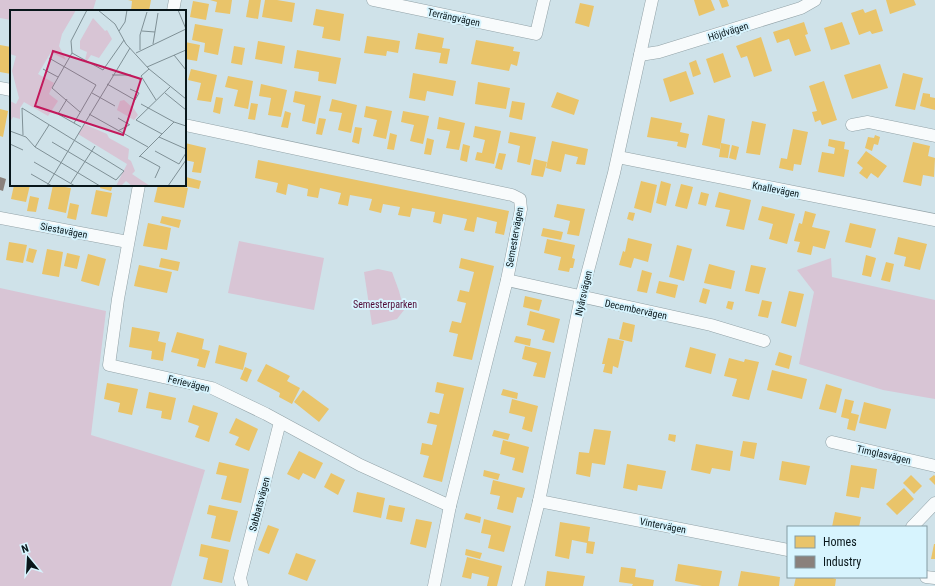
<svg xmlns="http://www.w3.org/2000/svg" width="935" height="586" font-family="'Roboto Condensed',sans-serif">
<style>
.green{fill:#d8c5d5}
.homes{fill:#e9c46a}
.industry{fill:#8a817c}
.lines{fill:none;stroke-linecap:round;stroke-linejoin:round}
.street-casing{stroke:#92a2a7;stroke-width:13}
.street{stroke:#f8fbfc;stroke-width:12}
.labels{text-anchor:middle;stroke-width:4;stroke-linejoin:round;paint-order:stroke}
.street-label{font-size:10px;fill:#08161a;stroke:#d7f4fe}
.park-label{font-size:10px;fill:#510c37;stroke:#d7f4fe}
.inset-road{fill:none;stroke:#7f9096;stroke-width:1}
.view{fill:#c2185b;fill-opacity:0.15;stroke:#c2185b;stroke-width:2}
.inset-edge{fill:none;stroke:#08161a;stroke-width:2}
</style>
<rect width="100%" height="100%" fill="#cfe2e9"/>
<g class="green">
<polygon points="0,0 96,0 93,10 95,11 11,11 11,20 0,18"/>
<polygon points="239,241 324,258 314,310 228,293"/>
<polygon points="831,258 832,277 935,300 935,399 883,390 799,364 814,292 797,270"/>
<polygon points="378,269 392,272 399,291 404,310 397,319 372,325 364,272"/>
<polygon points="0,288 106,311 91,435 205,470 171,586 0,586"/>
</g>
<g class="homes">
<polygon points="128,0 151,0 149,11 131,11 132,1"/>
<polygon points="210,0 232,0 230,14 215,12 217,2"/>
<polygon points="249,0 261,0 258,19 246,17"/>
<polygon points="265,0 277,0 295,3 292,22 262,17"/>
<polygon points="694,0 711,0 715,10 699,16"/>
<polygon points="719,0 727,0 729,6 722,8"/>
<polygon points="886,0 914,0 916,5 890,14"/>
<polygon points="193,1 209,4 206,20 190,17"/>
<polygon points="580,3 594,6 589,27 575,23"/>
<polygon points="316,9 344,14 340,41 322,38 324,27 313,25"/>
<polygon points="863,9 865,13 876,9 883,31 872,34 870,31 859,35 851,13"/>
<polygon points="804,22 808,34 805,35 811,51 795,56 789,39 777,43 773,32"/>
<polygon points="842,22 850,44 831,50 824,28"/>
<polygon points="195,24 223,29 218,55 204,52 205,43 192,40"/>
<polygon points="418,33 444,38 442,48 450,49 447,64 439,63 441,53 415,49"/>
<polygon points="367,36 400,41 398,53 387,51 386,56 364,53"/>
<polygon points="761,37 772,71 754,77 747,56 741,58 736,46"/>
<polygon points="476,40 514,47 513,51 520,52 517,66 511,64 509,71 471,64"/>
<polygon points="258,41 285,46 282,64 255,59"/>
<polygon points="185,42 200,45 197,61 185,59"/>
<polygon points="0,45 11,47 11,74 0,72"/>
<polygon points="234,46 245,48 242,65 231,63"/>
<polygon points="297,50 341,58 336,84 318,81 319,72 294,68"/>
<polygon points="723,53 731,77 714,83 706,59"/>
<polygon points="696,60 701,74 693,77 689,63"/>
<polygon points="880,64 888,88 852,99 844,75"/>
<polygon points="191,69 217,75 211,102 197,100 201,83 188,80"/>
<polygon points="686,71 694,94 670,102 663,79"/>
<polygon points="413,73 456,81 453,96 427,91 425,101 409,98"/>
<polygon points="903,73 923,78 915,110 895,106"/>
<polygon points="228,76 253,81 248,109 234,106 238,90 225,87"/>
<polygon points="824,81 837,120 822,125 820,120 815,122 812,112 817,111 809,86"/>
<polygon points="478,82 510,88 506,109 475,104"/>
<polygon points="261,84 287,90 281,117 268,115 271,98 259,96"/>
<polygon points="295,91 321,96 315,124 302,121 305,105 293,102"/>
<polygon points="557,92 579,100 574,115 551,107"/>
<polygon points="923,93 930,94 930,97 935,98 935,110 920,106"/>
<polygon points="216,97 223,98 220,114 213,112"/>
<polygon points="332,99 357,105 351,133 338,130 342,113 329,111"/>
<polygon points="512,101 525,103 522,120 509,117"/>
<polygon points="251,103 258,104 255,120 248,119"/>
<polygon points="366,106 392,111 386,139 373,136 377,120 364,117"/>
<polygon points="0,109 8,111 3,137 0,136"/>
<polygon points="285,111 291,113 288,128 281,127"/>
<polygon points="403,111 429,116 423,144 410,141 414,125 401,122"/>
<polygon points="708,115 725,119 720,149 702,145"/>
<polygon points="439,117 465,123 459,150 446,148 450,131 437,129"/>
<polygon points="651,117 682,123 680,132 689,134 686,148 677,146 678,142 647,137"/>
<polygon points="319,118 326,119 322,135 316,134"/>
<polygon points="752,121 766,124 760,155 746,153"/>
<polygon points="475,126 501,131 494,164 475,160 477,152 482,153 485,140 473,137"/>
<polygon points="355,127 362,128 359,144 352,142"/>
<polygon points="793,129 808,132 801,165 794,164 793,171 779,168 781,158 787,159"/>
<polygon points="510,132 536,137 530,165 517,162 520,146 508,143"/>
<polygon points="390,133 397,135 394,150 387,149"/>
<polygon points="875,135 880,137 878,145 874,144 872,151 865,148 868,137 874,138"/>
<polygon points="427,138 434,140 431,155 424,154"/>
<polygon points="829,139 845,142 844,149 849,150 844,177 818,172 822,152 834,154 835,148 828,146"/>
<polygon points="552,141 588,149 585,165 576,164 578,157 565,154 561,172 546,168"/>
<polygon points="913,142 930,146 928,156 935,158 934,177 923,175 921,186 903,182"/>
<polygon points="185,143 206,148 201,173 192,172 194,162 185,160"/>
<polygon points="721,143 730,145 728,158 719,157"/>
<polygon points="463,144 470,146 467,162 460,160"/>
<polygon points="732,145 739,147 736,160 729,158"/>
<polygon points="866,151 887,166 878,178 871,173 867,179 859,173 863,168 857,163"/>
<polygon points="499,153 506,154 502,170 495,168"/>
<polygon points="534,159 547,162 543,177 531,175"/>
<polygon points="258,160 509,211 504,235 495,233 497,222 477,217 474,232 464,230 467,219 443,214 441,224 433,222 435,212 412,208 410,217 398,215 400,207 383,204 381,213 369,210 372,199 350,195 348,206 338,204 341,193 320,188 318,198 307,196 308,189 288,184 286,195 276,192 278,183 255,178"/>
<polygon points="186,177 201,181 199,189 185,186"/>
<polygon points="641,181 657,185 651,213 634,208"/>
<polygon points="661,181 671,184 666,206 656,203"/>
<polygon points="681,184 693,187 687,209 675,206"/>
<polygon points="14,185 30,185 26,202 11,199"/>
<polygon points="53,185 71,188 66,213 48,209"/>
<polygon points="101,185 113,185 111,191 100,188"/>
<polygon points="158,185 174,185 188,188 184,208 154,202"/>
<polygon points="96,190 112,193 107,217 91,214"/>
<polygon points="701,192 709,194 706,206 698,204"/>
<polygon points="719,192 751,200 744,230 726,226 730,210 715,207"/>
<polygon points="30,196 39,198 36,212 27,211"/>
<polygon points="70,203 79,205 76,220 67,218"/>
<polygon points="557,204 585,209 579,236 567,234 570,221 554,217"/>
<polygon points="762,206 795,214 787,244 769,239 773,224 758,220"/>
<polygon points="805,211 816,214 812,227 830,231 825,249 813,246 811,255 797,252 800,242 794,241 799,223 802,224"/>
<polygon points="629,212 635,213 633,221 627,219"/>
<polygon points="162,216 181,220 179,228 160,223"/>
<polygon points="148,223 171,228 167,250 143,246"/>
<polygon points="850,223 876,229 871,248 845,242"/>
<polygon points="543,228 563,232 561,240 541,236"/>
<polygon points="898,237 927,244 920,270 904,266 906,257 894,254"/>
<polygon points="628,238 652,244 648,262 634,258 631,268 619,265 623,251 625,252"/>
<polygon points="547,239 575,245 572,258 575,259 573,268 570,268 569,272 558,270 561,257 544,253"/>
<polygon points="9,242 27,245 23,263 6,260"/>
<polygon points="677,245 692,249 684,281 669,277"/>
<polygon points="29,248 37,250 33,263 26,261"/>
<polygon points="47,249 63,252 59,277 42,274"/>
<polygon points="67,253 80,256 77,269 64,266"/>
<polygon points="88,254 106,259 99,286 81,281"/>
<polygon points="866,255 876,258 871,277 862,275"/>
<polygon points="161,258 180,262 178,271 159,267"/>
<polygon points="461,258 494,266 472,360 453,356 458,334 449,332 452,321 461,323 466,303 457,301 460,290 469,292 474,272 459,268"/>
<polygon points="886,262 894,264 890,282 881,280"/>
<polygon points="709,264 735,271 731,289 704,283"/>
<polygon points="139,265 172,272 167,293 134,286"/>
<polygon points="751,265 766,268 759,294 745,291"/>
<polygon points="642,270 652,273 647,293 637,291"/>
<polygon points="659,281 678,285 675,298 656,293"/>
<polygon points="703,288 710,290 706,304 699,302"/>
<polygon points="789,291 804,294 796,327 781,323"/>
<polygon points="525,296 542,300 539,311 523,307"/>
<polygon points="762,300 772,302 768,318 758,316"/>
<polygon points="728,301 734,302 732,310 726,308"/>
<polygon points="530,311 560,319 554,343 542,340 545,330 527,325"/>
<polygon points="623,322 635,325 632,342 619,339"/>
<polygon points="132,327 160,332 158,341 166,343 163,361 151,359 152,351 129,347"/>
<polygon points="177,332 204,339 202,349 210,351 205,368 197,366 199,359 171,352"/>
<polygon points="516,336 531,339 530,346 514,342"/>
<polygon points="608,338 624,341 618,368 613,366 612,374 603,372 605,364 602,364"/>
<polygon points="219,345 247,353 243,370 215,363"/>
<polygon points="525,346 551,352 545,378 533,376 537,363 522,359"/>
<polygon points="690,347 716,354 711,374 685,367"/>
<polygon points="779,352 792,356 789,369 775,365"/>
<polygon points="729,358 744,362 745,359 759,362 749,400 732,396 737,379 724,376"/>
<polygon points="266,364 290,376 287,381 300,388 292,404 279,397 280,393 257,381"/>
<polygon points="245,367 252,370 247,382 240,379"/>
<polygon points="772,370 807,379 802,399 767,390"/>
<polygon points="437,382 464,388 442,482 423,477 429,456 420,454 422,443 432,445 437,425 427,423 430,412 439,414 444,394 435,392"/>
<polygon points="107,383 138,389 132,415 118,412 120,403 104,399"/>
<polygon points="826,384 842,389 836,413 819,409"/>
<polygon points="503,389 518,393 517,399 501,395"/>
<polygon points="303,390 329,409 319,422 294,402"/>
<polygon points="149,392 176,398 171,420 161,418 162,411 146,408"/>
<polygon points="512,399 538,406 532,432 522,429 525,417 509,413"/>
<polygon points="845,399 854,401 851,413 859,415 855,431 847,429 849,419 841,417"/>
<polygon points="864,402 891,409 886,429 859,423"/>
<polygon points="193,405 218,413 209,442 195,437 199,426 188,422"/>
<polygon points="236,418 258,429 249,451 235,445 239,437 229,433"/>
<polygon points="594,429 611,431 605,465 592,463 590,477 576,474 579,452 589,453"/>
<polygon points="494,430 510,434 508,440 492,436"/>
<polygon points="669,434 676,435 675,442 668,440"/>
<polygon points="503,440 529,447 523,473 512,470 515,458 500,454"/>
<polygon points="743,441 757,443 754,459 740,456"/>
<polygon points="696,444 733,451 730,471 712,468 710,474 691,470"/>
<polygon points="299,451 323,463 315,479 303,473 299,480 287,474"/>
<polygon points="782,461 810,466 806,485 779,480"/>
<polygon points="219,462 249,469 241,503 221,499 227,476 216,474"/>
<polygon points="627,464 666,471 662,489 638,485 637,491 623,488"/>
<polygon points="851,465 877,469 874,489 861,487 859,498 846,496"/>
<polygon points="484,470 500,474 498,480 483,476"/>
<polygon points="331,473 345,480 338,495 324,487"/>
<polygon points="911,475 922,486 914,494 903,483"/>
<polygon points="934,475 935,476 935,485 929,479"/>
<polygon points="493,480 525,488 522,498 517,497 513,513 497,509 500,496 490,494"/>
<polygon points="904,488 914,499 897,515 886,504"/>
<polygon points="357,492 385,498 381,518 353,512"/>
<polygon points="209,505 238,511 230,542 211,538 216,516 207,514"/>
<polygon points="389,505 405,508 402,522 386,519"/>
<polygon points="835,512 861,517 859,527 832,527"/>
<polygon points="466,513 481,517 480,523 464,519"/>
<polygon points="416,519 432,522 426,548 410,544"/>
<polygon points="484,519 511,526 504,552 488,548 491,535 481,533"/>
<polygon points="560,522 590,527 588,541 595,542 593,554 586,553 587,543 572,540 569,559 555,556"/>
<polygon points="268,525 279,529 269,554 258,550"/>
<polygon points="201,544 229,550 222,583 203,579 208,558 199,556"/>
<polygon points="934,544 935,544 935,559 931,559"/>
<polygon points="466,549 482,553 480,559 465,555"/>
<polygon points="296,553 316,560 307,581 288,574"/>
<polygon points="467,557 502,566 497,586 487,586 489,577 472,573 471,579 462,577"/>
<polygon points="678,564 722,571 719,586 702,586 675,581"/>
<polygon points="621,567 636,569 635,577 654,580 653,586 632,586 633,584 619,582"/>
<polygon points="547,571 585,576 583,586 545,586"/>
<polygon points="741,571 780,577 779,586 738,586"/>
<polygon points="796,577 829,577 836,579 835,586 794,586"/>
</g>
<polygon class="industry" points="0,177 6,179 3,191 0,190"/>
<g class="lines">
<defs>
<g id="street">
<polyline points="373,0 536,34 544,0"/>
<polyline points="173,11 175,0"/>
<polyline points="640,55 659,52 801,8 815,0"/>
<polyline points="0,88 11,90"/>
<polyline points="185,125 512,195 520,199 521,209 507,280 450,506 434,586"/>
<polyline points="852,125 868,122 935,136"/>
<polyline points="618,157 935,220"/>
<polyline points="139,185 118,299 109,365 212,388 266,414 360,465 450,506"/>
<polyline points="0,218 128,242"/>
<polyline points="507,280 711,325 764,341"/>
<polyline points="832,442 935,466"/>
<polyline points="539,501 788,550"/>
<polyline points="912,527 935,503"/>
<polyline points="926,577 935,578"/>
<polyline points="242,586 240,578 280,422"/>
<polyline points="518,586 539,501 581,297 614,173 652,0"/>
</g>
</defs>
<use href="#street" class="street-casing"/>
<use href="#street" class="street"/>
</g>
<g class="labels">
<g class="street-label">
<text transform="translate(454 17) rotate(12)" y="4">Terrängvägen</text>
<text transform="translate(728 31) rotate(-17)" y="4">Höjdvägen</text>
<text transform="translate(776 189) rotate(11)" y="4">Knallevägen</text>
<text transform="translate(64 230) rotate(11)" y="4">Siestavägen</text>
<text transform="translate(514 237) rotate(-80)" y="4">Semestervägen</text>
<text transform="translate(583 293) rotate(-77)" y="4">Nyårsvägen</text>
<text transform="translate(636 309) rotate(12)" y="4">Decembervägen</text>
<text transform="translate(189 383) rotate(14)" y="4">Ferievägen</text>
<text transform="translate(884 454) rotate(13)" y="4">Timglasvägen</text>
<text transform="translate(259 504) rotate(-75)" y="4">Sabbatsvägen</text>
<text transform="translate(663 525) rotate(11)" y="4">Vintervägen</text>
</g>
<g class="park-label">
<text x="385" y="308">Semesterparken</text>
</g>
</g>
<g transform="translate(10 10)">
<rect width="176" height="176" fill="#cfe2e9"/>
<path d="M0,0H66L52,24L49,36L56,50L41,42L28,64L44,73L39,84L48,91L38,106L14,92L10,98V109L3,107L0,112V91L6,94L9,88L2,61L6,46L0,44ZM83,8L95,21L97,20L102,29L89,48L81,45L77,51L75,50L77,42L70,39V31ZM114,90L124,99L128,105L124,110L107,100L110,91ZM74,114L97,124L99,128L119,139L118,149L121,151L125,161L122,164L140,176H122L116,171L111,176H106L117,154L68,124Z" fill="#d8c5d5"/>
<path class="inset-road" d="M88,0L105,14L116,34L139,59L176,89M168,0L176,19M109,21L115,12L117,0M132,21L145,22M143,34L148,3M130,40V25L137,2M62,43L42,78L70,102M62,43L93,60L114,30M62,43L61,31L77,0M126,43L176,19M164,45L176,60M39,48L86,75L64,113M137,57L176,40M33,59L48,67M139,59L131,66L146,90M102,65H121M97,74L125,90L129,83L120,79M82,83L105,96M155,83L176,100M57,89L48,104L71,117M131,94L164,112L176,116M79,104L138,137M108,108L120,115M0,121L16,127L25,137L90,176M108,121L119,115M152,124L126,110L160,77M13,125L12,98L114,161L106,170L42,132M149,127L176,139M0,134L13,140M25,137L39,115M145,141L169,154L176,143M130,146L150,157L145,168M129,147L164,112M24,152L65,176M21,164L42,176M61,173L85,136M37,176L120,38M158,176L176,150"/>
<path class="view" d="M43,41L131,69L113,125L25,96Z"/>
<rect width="176" height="176" class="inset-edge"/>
</g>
<rect x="787" y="526" width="140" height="52" fill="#d7f4fe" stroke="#849ba3"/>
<rect x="795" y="536" width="20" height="12" fill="#e9c46a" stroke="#849ba3"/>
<text x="823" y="546" font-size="12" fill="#08161a">Homes</text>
<rect x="795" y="556" width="20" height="12" fill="#8a817c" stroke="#849ba3"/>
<text x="823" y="566" font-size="12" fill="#08161a">Industry</text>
<g transform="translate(28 558) rotate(342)" stroke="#d7f4fe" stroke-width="3" paint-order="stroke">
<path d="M0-3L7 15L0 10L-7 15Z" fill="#08161a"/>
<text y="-6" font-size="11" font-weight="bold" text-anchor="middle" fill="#08161a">N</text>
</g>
</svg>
